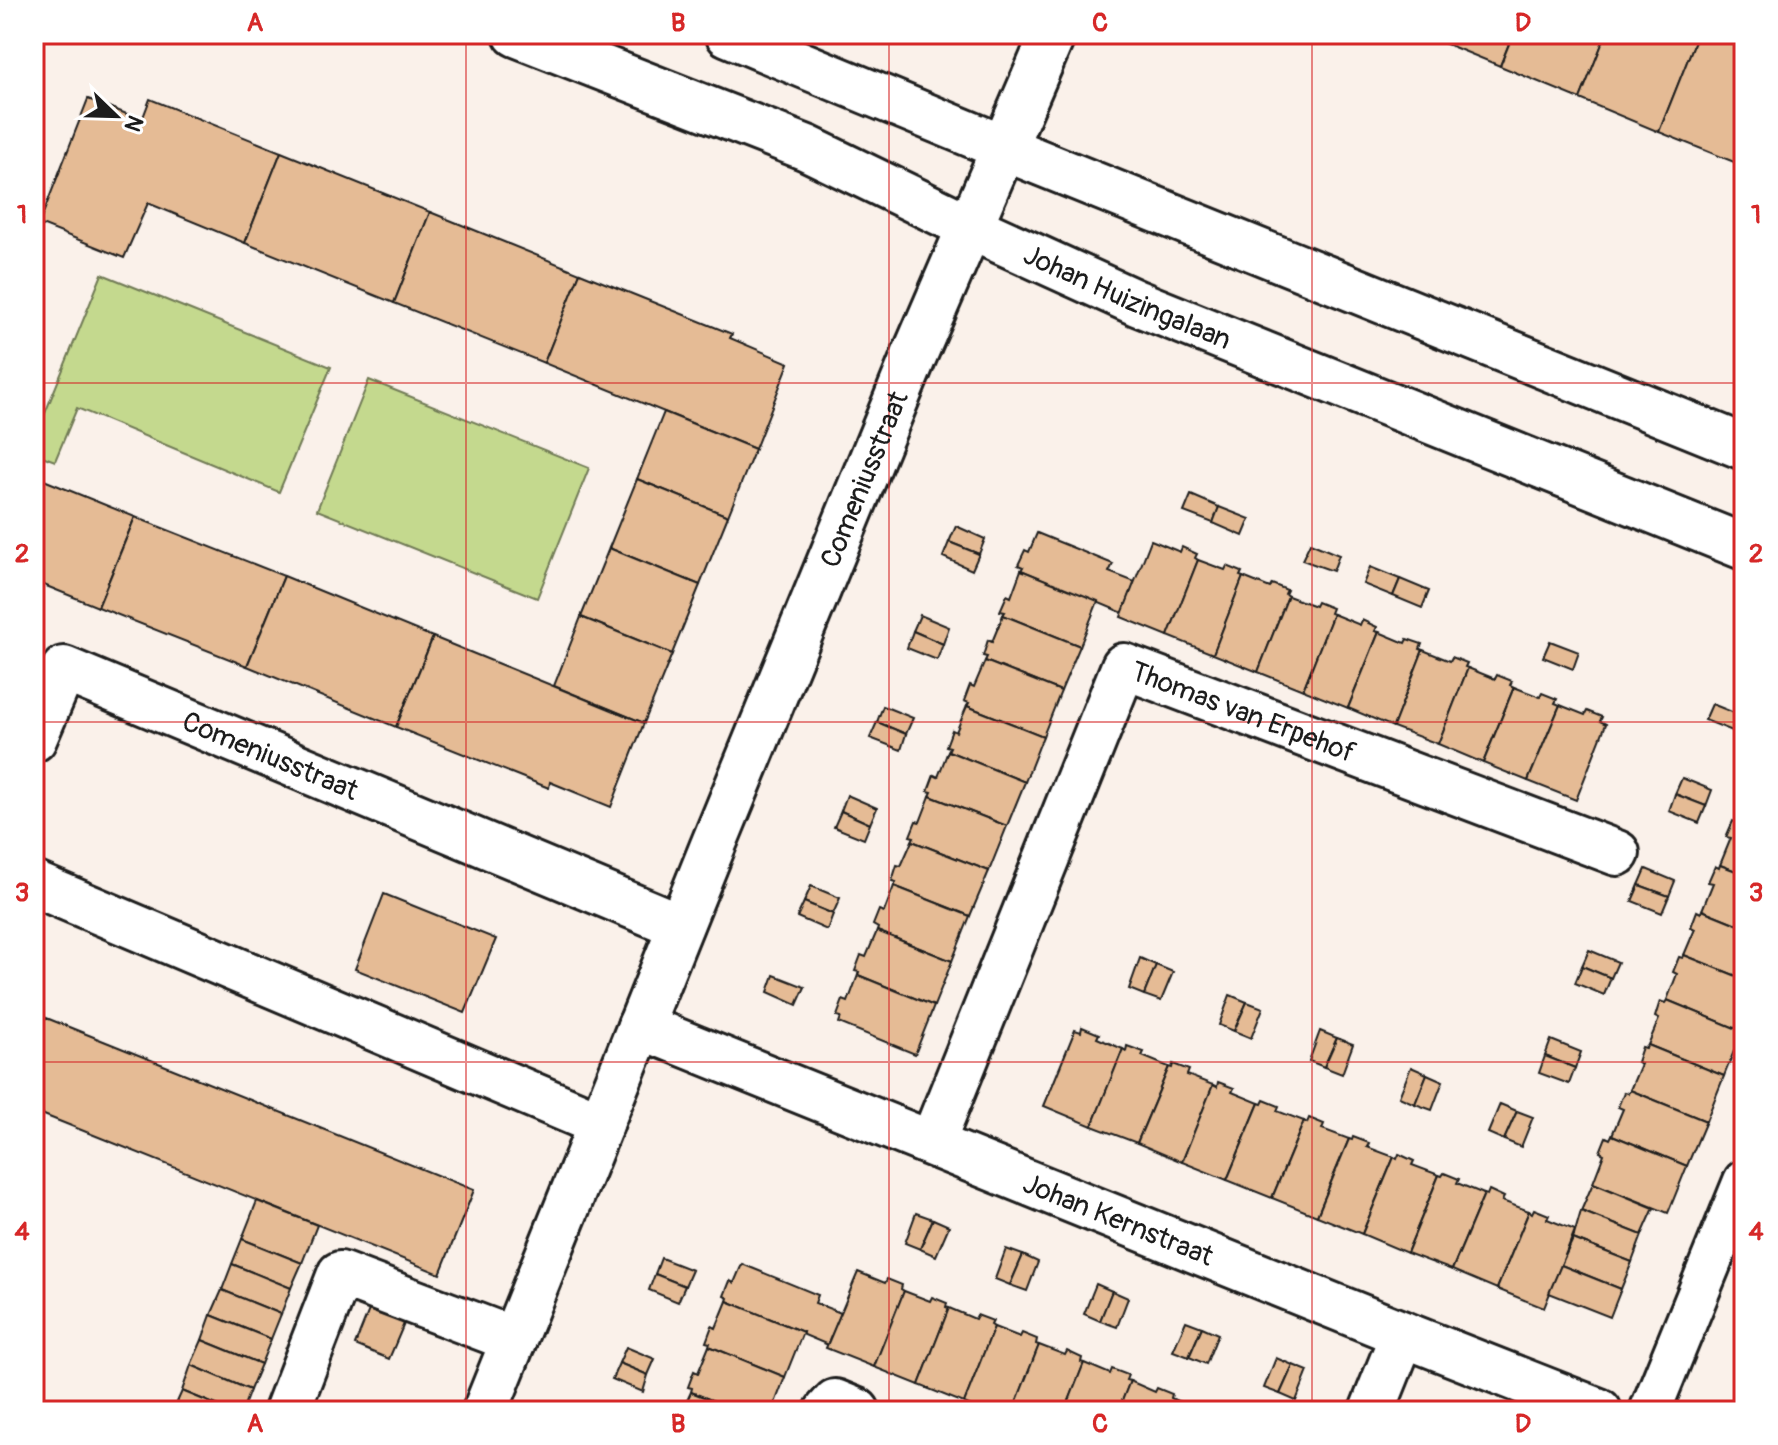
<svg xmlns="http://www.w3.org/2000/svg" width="1778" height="1445" font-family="Pangolin,sans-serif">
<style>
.green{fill:#c4d98e;stroke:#707a55;stroke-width:2}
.building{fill:#e5bb95;stroke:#1c1c1c;stroke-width:2}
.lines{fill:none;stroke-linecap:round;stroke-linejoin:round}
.pedestrian-casing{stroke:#1c1c1c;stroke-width:46}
.minor-casing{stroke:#1c1c1c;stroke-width:50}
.tertiary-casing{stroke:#1c1c1c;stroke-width:50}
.secondary-casing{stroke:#1c1c1c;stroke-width:50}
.pedestrian{stroke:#fff;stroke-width:40}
.minor{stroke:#fff;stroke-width:44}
.tertiary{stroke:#fff;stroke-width:44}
.secondary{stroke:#fff;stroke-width:44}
.grid{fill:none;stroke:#d62828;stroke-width:2;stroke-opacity:0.55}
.labels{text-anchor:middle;stroke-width:6;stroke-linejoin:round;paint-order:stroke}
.street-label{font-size:28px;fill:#1c1c1c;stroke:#fff}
.neatline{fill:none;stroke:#d62828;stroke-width:3}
.grid-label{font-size:26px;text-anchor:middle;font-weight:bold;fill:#d62828}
</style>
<rect width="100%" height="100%" fill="#faf1ea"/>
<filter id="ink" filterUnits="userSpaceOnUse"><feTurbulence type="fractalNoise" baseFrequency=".0125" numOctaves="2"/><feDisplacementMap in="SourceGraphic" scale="16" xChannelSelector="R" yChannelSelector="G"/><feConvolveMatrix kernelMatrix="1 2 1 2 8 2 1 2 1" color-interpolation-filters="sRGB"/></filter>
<g filter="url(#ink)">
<g class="green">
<polygon points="102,274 331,367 279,492 77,408 55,461 34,453 34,440"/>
<polygon points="369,380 589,468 537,598 317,510"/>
</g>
<g class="building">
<polygon points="1422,34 1513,34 1500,66"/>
<polygon points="1513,34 1606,34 1580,99 1500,66"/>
<polygon points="1606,34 1698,34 1659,132 1580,99"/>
<polygon points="1698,34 1715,34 1744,46 1744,151 1739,164 1659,132"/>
<polygon points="88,99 142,120 150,99 281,152 245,243 148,203 124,258 39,224"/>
<polygon points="281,152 430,212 394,303 245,243"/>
<polygon points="430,212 580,273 544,363 394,303"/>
<polygon points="580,273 732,334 730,338 789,363 755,449 544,363"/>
<polygon points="664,412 755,449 728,516 637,479"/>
<polygon points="34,476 135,517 98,607 34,581"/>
<polygon points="637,479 728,516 700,585 609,548"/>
<polygon points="1191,495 1219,507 1213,523 1184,512"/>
<polygon points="1219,507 1250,519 1243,536 1213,523"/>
<polygon points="135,517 284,576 247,666 98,607"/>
<polygon points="956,526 985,539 979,554 949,542"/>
<polygon points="1037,533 1113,564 1109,572 1135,582 1123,613 1021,570 1023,567 1018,565 1025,550 1029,552"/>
<polygon points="1151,540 1180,552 1182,547 1197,554 1195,558 1198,560 1168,636 1121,617"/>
<polygon points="949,542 979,554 972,570 943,557"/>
<polygon points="1310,543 1339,555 1333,571 1302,560"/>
<polygon points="609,548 700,585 672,654 581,617"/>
<polygon points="1198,560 1225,570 1227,566 1242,572 1240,576 1243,577 1213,654 1168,636"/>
<polygon points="1370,567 1400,579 1393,596 1363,584"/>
<polygon points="1021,570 1098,601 1080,646 1003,615 1005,612 1000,611 1007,595 1011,597"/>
<polygon points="284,576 433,637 396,727 247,666"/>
<polygon points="1243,577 1270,588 1272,584 1287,590 1285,594 1288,596 1258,672 1213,654"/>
<polygon points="1400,579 1429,591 1422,608 1393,596"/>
<polygon points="1288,596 1315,606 1317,602 1332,608 1330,613 1333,614 1303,690 1258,672"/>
<polygon points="1333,614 1360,625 1362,620 1377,627 1375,631 1379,632 1348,708 1303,690"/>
<polygon points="920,615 949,627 943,644 913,631"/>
<polygon points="1003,615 1080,646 1061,691 985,661 987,657 983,656 988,640 992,642"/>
<polygon points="581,617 672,654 644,723 554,686"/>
<polygon points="913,631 943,644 937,660 907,648"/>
<polygon points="1379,632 1405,643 1407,639 1422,644 1420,649 1423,650 1393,727 1348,708"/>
<polygon points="433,637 644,723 611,807 550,782 549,788 396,727"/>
<polygon points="1550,641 1579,652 1573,669 1543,657"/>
<polygon points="1423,650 1450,661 1452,657 1467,663 1465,667 1468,668 1438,744 1393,727"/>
<polygon points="985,661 1061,691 1043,736 967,706 969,703 964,701 970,685 974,687"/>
<polygon points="1468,668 1495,679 1497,675 1512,681 1510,685 1514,687 1483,763 1438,744"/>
<polygon points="1514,687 1540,697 1542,693 1557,699 1555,703 1560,705 1528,781 1483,763"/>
<polygon points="1712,704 1742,716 1735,732 1705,720"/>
<polygon points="1560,705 1585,715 1587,711 1602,717 1600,721 1606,724 1576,800 1528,781"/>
<polygon points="883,706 913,718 906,734 877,722"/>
<polygon points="967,706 1043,736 1025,782 948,751 950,747 946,746 952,730 956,732"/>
<polygon points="877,722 906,734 901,750 870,738"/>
<polygon points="948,751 1025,782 1007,826 930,796 932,792 928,791 934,775 938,777"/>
<polygon points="1682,778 1712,790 1706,806 1675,794"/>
<polygon points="1675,794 1706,806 1699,823 1669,811"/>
<polygon points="847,795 877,808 870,824 841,811"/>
<polygon points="930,796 1007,826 989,871 912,841 914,837 910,836 916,821 920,822"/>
<polygon points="841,811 870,824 864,839 834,827"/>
<polygon points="1738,820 1744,822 1744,874 1720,865 1731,838 1726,837 1733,821 1737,823"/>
<polygon points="912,841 989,871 970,916 894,886 896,882 892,881 897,865 901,866"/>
<polygon points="1720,865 1744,874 1744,927 1702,910 1713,883 1708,882 1715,866 1719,868"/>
<polygon points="1646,869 1675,881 1669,896 1639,885"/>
<polygon points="1639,885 1669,896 1662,913 1632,901"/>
<polygon points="811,886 840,898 833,914 804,902"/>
<polygon points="894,886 970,916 952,961 877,931 878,928 873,925 879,910 884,912"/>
<polygon points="384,894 496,939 465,1013 355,969"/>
<polygon points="804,902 833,914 827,930 797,917"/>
<polygon points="1702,910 1744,927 1744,979 1684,955 1695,929 1691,927 1697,911 1701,913"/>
<polygon points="877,931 952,961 934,1006 858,975 859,972 855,971 861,955 866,957"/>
<polygon points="1589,950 1618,962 1611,978 1582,966"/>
<polygon points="1684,955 1744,979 1744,1026 1742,1031 1667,1000 1677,974 1673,972 1679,957 1683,958"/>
<polygon points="1140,958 1156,965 1144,995 1129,989"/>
<polygon points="1156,965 1173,972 1161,1001 1144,995"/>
<polygon points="1582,966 1611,978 1604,995 1575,983"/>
<polygon points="774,975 805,987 797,1005 768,992"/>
<polygon points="858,975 934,1006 915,1054 839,1023 841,1017 837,1016 843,1000 848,1002"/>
<polygon points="1230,995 1247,1002 1234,1031 1219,1025"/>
<polygon points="1667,1000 1742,1031 1724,1076 1648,1045 1659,1019 1655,1017 1660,1001 1665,1003"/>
<polygon points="1247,1002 1263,1008 1251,1038 1234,1031"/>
<polygon points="34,1013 474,1190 440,1274 34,1111"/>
<polygon points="1082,1027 1099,1034 1097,1038 1123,1049 1092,1126 1044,1106 1075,1030 1081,1032"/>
<polygon points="1320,1031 1337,1038 1324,1067 1309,1061"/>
<polygon points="1337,1038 1353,1044 1342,1074 1324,1067"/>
<polygon points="1551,1040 1581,1052 1575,1068 1545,1056"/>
<polygon points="1648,1045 1724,1076 1706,1121 1630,1090 1641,1064 1637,1062 1642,1047 1646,1048"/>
<polygon points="1127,1046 1144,1052 1142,1056 1169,1067 1137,1143 1092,1126 1123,1049 1126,1051"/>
<polygon points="1545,1056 1575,1068 1569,1084 1539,1073"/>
<polygon points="1173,1064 1189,1070 1187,1075 1213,1085 1182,1162 1137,1143 1169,1067 1172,1068"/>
<polygon points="1411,1067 1427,1074 1415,1104 1399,1097"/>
<polygon points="1427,1074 1443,1081 1432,1110 1415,1104"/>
<polygon points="1218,1082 1234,1088 1232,1092 1259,1103 1227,1180 1182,1162 1213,1085 1217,1087"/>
<polygon points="1630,1090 1706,1121 1687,1166 1612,1135 1623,1109 1618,1107 1624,1092 1628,1093"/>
<polygon points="1264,1100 1279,1106 1277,1111 1304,1121 1272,1198 1227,1180 1259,1103 1262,1104"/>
<polygon points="1500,1104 1517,1111 1504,1140 1488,1133"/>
<polygon points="1517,1111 1533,1117 1521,1147 1504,1140"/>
<polygon points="1309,1118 1324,1124 1322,1129 1349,1139 1317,1216 1272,1198 1304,1121 1307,1123"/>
<polygon points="1612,1135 1687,1166 1668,1213 1593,1183 1604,1154 1600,1152 1606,1137 1610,1139"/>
<polygon points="1353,1137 1369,1143 1367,1147 1394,1157 1362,1234 1317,1216 1349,1139 1352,1140"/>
<polygon points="1399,1154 1414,1161 1412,1165 1439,1175 1407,1253 1362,1234 1394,1157 1397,1159"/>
<polygon points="1444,1173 1459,1179 1457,1183 1484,1194 1452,1270 1407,1253 1439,1175 1442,1176"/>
<polygon points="1593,1183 1654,1208 1642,1235 1581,1211"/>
<polygon points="1489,1190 1504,1197 1502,1201 1529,1211 1497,1289 1452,1270 1484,1194 1487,1195"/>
<polygon points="257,1201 317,1225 302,1263 242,1239"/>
<polygon points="1534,1209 1549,1215 1547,1219 1575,1230 1544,1308 1497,1289 1529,1211 1532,1213"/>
<polygon points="1581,1211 1642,1235 1632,1262 1573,1239"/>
<polygon points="916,1213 933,1219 920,1249 905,1243"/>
<polygon points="933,1219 949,1226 936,1256 920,1249"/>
<polygon points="242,1239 302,1263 291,1288 232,1264"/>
<polygon points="1573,1239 1632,1262 1621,1289 1561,1265"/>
<polygon points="1006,1249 1023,1255 1010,1285 995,1279"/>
<polygon points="1023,1255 1038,1262 1027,1291 1010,1285"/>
<polygon points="661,1258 692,1270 685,1286 655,1274"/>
<polygon points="232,1264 291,1288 281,1314 222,1290"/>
<polygon points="742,1264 818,1295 815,1303 841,1313 828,1345 802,1334 803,1332 727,1301 728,1298 724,1296 730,1281 734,1283"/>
<polygon points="1561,1265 1621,1289 1610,1317 1549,1293"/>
<polygon points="858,1272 885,1283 887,1279 902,1285 901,1289 904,1291 874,1367 826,1348"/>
<polygon points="655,1274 685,1286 678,1302 649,1290"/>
<polygon points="1096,1284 1112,1291 1100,1321 1084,1314"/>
<polygon points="222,1290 281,1314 271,1339 211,1315"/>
<polygon points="904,1291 930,1301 932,1297 947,1303 946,1307 949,1308 919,1385 874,1367"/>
<polygon points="1112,1291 1128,1298 1117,1327 1100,1321"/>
<polygon points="727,1301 803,1332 785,1377 709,1346 710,1343 706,1342 712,1326 716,1328"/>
<polygon points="371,1305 406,1319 389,1359 355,1345"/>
<polygon points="949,1308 975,1319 977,1315 993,1321 991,1325 994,1327 964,1403 919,1385"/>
<polygon points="211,1315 271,1339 261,1364 202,1340"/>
<polygon points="1186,1321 1202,1327 1189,1357 1173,1351"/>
<polygon points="994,1327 1020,1337 1022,1333 1037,1339 1036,1344 1039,1345 1013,1411 983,1411 964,1403"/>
<polygon points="1202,1327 1218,1334 1206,1364 1189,1357"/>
<polygon points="202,1340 261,1364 250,1390 191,1365"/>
<polygon points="1039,1345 1065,1355 1067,1351 1082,1358 1081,1362 1084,1363 1065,1411 1013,1411"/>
<polygon points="709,1346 785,1377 772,1411 739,1411 691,1392 692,1388 688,1387 694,1371 698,1373"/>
<polygon points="626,1347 655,1359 648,1375 619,1363"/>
<polygon points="1276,1358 1293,1365 1280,1394 1264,1388"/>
<polygon points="619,1363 648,1375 643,1392 612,1379"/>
<polygon points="1084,1363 1110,1374 1112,1369 1128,1375 1126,1380 1130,1381 1118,1411 1065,1411"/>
<polygon points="191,1365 250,1390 242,1411 231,1411 182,1391"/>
<polygon points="1293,1365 1308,1371 1296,1401 1280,1394"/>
<polygon points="1130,1381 1155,1392 1157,1388 1172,1394 1171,1398 1175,1400 1170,1411 1118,1411"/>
<polygon points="182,1391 231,1411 173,1411"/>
<polygon points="691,1392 739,1411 682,1411"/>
<polygon points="1175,1400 1200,1410 1202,1406 1215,1411 1170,1411"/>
</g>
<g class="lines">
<defs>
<polyline id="pedestrian" points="1650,1411 1744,1181"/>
<g id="minor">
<path id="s1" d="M34,739L64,669L680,926"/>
<polyline points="34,884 601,1124"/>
<path id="s2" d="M640,1026L1403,1334L1599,1411"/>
<path id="s3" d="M932,1143L1124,666L1617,853"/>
<polyline points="287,1411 340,1274 514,1340"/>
<polyline points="827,1411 835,1402 857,1411"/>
<polyline points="1372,1411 1403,1334"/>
</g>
<g id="tertiary">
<path id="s4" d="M485,1411L712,848L914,356L1053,34"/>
</g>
<g id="secondary">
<path id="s5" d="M516,34L807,148L970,227L1137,303L1744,547"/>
<polyline points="728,34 1004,148 1744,447"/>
</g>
</defs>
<use href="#pedestrian" class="pedestrian-casing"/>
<use href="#minor" class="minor-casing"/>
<use href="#tertiary" class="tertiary-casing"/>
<use href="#secondary" class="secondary-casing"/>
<use href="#pedestrian" class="pedestrian"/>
<use href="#minor" class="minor"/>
<use href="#tertiary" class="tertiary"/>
<use href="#secondary" class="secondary"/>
</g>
</g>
<path class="grid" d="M466,34V1411M889,34V1411M1312,34V1411M34,383H1744M34,722H1744M34,1062H1744"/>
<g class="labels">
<g class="street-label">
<text dy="10" stroke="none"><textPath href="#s5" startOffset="666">Johan Huizingalaan</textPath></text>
<text dy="10" stroke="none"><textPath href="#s4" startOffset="1006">Comeniusstraat</textPath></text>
<text dy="10" stroke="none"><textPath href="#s3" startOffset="642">Thomas van Erpehof</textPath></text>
<text dy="10" stroke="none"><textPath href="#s1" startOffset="300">Comeniusstraat</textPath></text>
<text dy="10" stroke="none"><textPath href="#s2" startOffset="516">Johan Kernstraat</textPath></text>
</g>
</g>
<rect width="1778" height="1445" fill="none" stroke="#fff" stroke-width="88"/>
<g transform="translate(116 116) rotate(113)" stroke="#ffffff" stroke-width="6" paint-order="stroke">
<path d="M0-6L14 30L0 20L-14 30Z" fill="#1c1c1c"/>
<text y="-12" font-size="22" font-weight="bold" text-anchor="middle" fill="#1c1c1c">N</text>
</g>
<rect x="44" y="44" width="1690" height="1357" class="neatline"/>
<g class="grid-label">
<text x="255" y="31">A</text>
<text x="678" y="31">B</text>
<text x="1100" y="31">C</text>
<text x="1523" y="31">D</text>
<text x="22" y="223">1</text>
<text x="1756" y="223">1</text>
<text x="22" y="562">2</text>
<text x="1756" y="562">2</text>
<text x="22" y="901">3</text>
<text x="1756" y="901">3</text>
<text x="22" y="1240">4</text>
<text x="1756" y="1240">4</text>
<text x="255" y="1432">A</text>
<text x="678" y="1432">B</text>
<text x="1100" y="1432">C</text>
<text x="1523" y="1432">D</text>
</g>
</svg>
